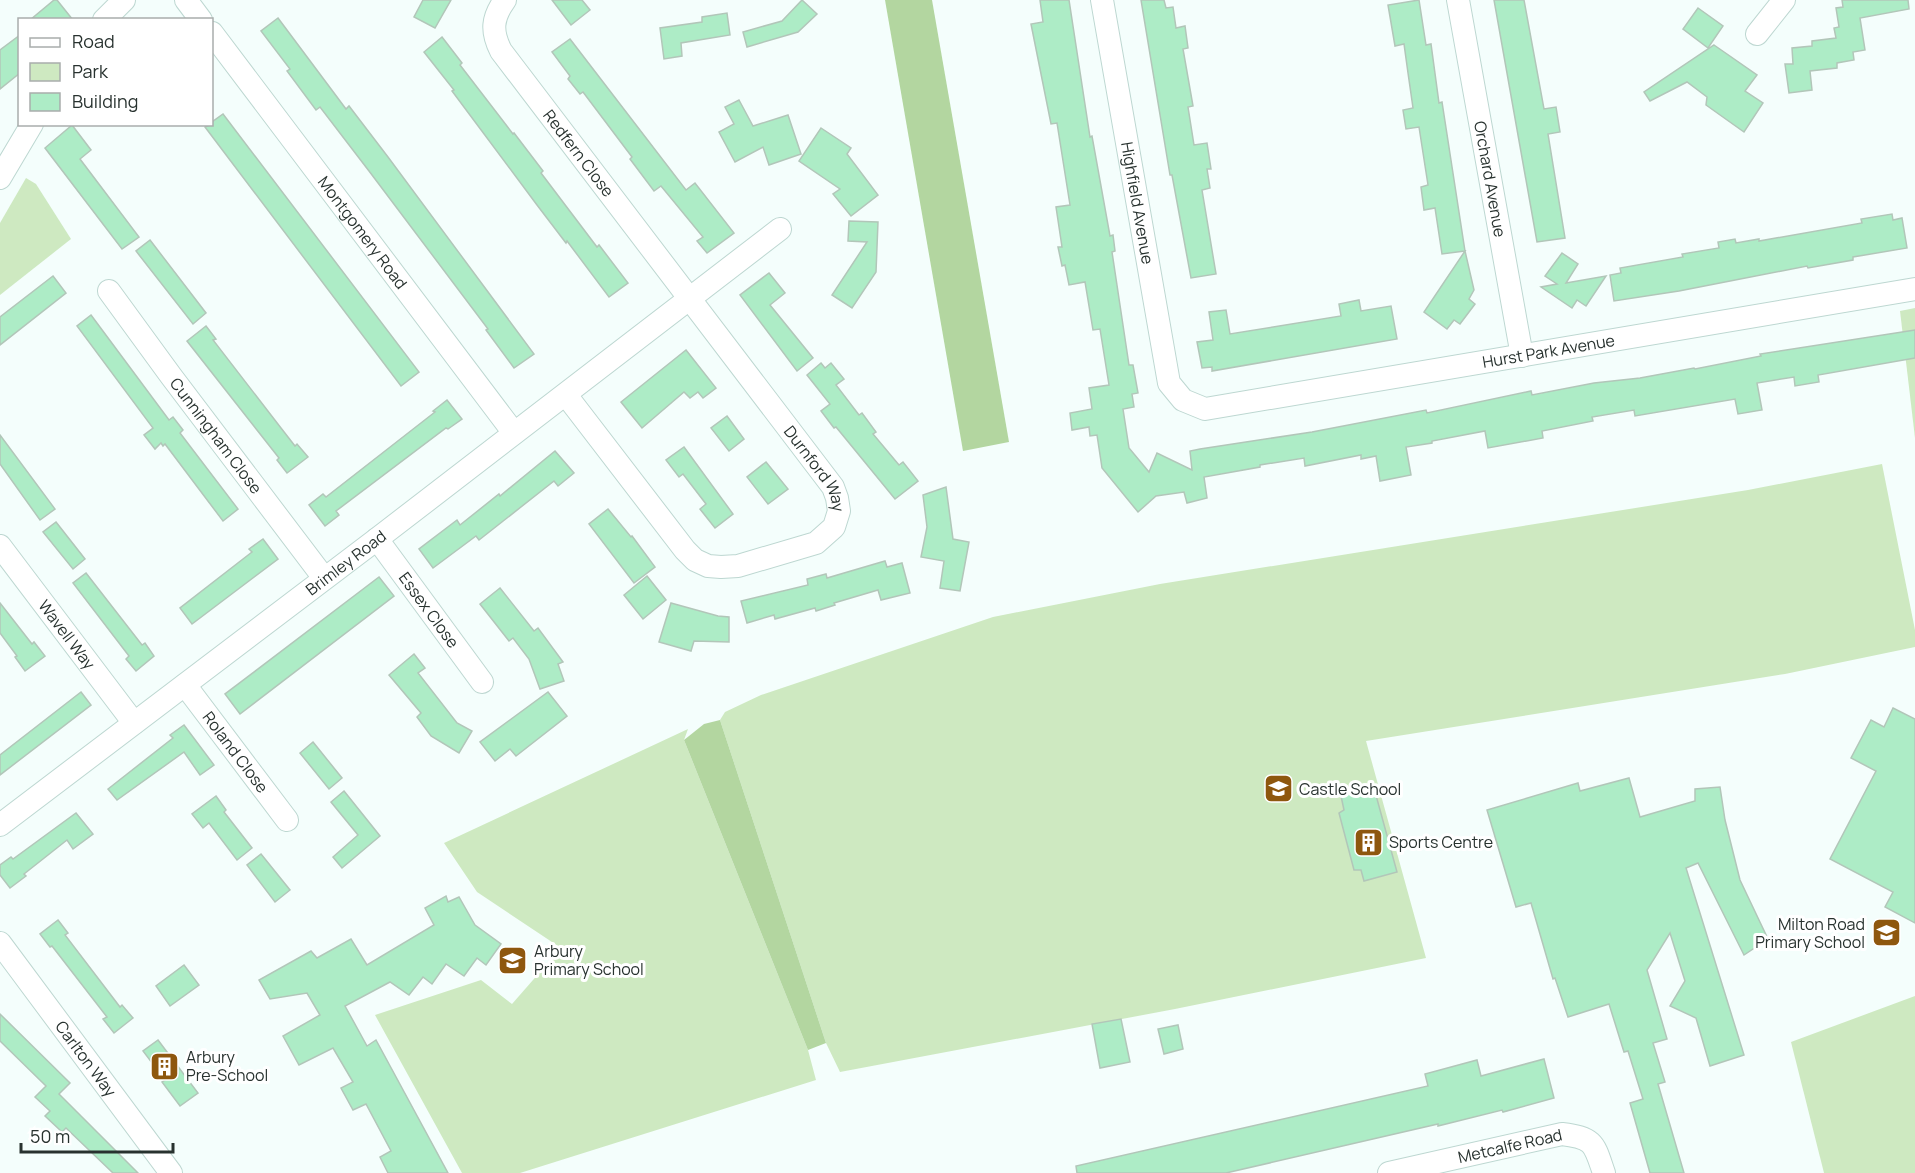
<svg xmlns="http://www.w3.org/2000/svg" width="1915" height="1173" font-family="Manrope,sans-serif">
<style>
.green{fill:#cee9c1}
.forest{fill:#b3d6a0}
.building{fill:#adecc6;stroke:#b2c6b9;stroke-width:1.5}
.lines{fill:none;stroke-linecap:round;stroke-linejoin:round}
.street-casing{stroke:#bdd7d1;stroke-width:24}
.street{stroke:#fff;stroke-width:22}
.labels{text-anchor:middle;stroke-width:6;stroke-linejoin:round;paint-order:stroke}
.street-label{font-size:16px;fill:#28322f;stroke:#fff}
.poi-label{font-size:16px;fill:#28322f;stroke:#fff;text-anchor:start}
</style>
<rect width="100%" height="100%" fill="#f4fefc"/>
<g class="green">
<polygon points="26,178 36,184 71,239 0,295 0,223"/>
<polygon points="1915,308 1915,438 1900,311"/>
<polygon points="1882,464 1915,630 1915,647 1785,674 1366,741 1426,958 1175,1009 840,1072 826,1043 720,720 725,712 761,695 993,617 1160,584 1748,490"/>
<polygon points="688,729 684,740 808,1050 816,1080 520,1173 462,1173 375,1015 481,980 512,1004 561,948 477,892 444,843"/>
<polygon points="1915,996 1915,1173 1824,1173 1791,1042"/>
</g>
<g class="forest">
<polygon points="885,0 932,0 1009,442 963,451"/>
<polygon points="720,720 826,1043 808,1050 684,740 704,724"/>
</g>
<g class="building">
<polygon points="54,0 57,0 73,20 30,20"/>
<polygon points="423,0 451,0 435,28 414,17"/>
<polygon points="552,0 582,0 590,10 571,25"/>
<polygon points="802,0 817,14 798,32 747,47 743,32 782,21"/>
<polygon points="1040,0 1069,0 1090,137 1092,136 1110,236 1113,235 1115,251 1112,252 1129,365 1133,365 1138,393 1132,394 1134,407 1123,409 1129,448 1149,472 1157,453 1192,470 1190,451 1200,449 1312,432 1426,410 1427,413 1531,391 1532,395 1594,383 1640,378 1694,368 1695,369 1761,356 1760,354 1915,330 1915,358 1818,375 1819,382 1795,386 1794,377 1757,383 1762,410 1738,414 1735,399 1635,416 1634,410 1592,417 1593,421 1542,431 1543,438 1488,448 1485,431 1432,441 1432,443 1406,447 1411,475 1380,481 1376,456 1361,459 1361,455 1305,466 1304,458 1260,465 1260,467 1204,477 1207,498 1187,503 1184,492 1156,496 1138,512 1102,468 1097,435 1090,436 1089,427 1072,430 1070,413 1092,409 1089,388 1109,385 1100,329 1093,330 1085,282 1069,285 1065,265 1062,266 1058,247 1062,247 1056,207 1070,205 1057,123 1051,124 1031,24 1043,22"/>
<polygon points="1141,0 1164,0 1166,8 1173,7 1176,28 1185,26 1188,48 1183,49 1193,106 1188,107 1194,145 1207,143 1211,169 1207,169 1210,188 1202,190 1216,274 1191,278 1172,175 1170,175"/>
<polygon points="1419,0 1426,45 1431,44 1439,103 1442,102 1465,251 1474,290 1469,299 1475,304 1460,324 1454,320 1447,329 1424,312 1465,251 1442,254 1435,208 1424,210 1421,187 1428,185 1419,127 1406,129 1403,110 1413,108 1408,73 1404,44 1395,46 1388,5"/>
<polygon points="1494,0 1524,0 1544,109 1556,107 1560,132 1548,134 1565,238 1537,242"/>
<polygon points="1842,0 1908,0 1909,9 1860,18 1865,50 1853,52 1854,60 1837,63 1837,68 1810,71 1812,90 1789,93 1785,64 1793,64 1792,48 1812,46 1812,41 1836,38 1834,28 1839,27 1836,8 1843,7"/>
<polygon points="1698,8 1723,26 1708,48 1683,29"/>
<polygon points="727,13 730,35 681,43 682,56 664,59 660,28 702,22 702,17"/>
<polygon points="278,18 346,109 349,106 388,157 534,354 514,368 486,330 488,329 369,171 320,107 316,110 287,71 290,69 261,31"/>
<polygon points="20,35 20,73 0,89 0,50"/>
<polygon points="442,37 462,63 460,65 513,134 514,133 543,171 541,173 597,247 599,245 628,283 609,297 567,241 566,243 537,205 452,91 454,90 424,52"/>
<polygon points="570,39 686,190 695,183 734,233 707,253 697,241 703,237 661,186 654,191 630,159 632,157 583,92 580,94 568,79 570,76 552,52"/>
<polygon points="1714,45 1757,75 1745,91 1763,103 1744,132 1706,105 1707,97 1687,82 1650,101 1644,92"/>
<polygon points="739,100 753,126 788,115 801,154 769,165 763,147 735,162 719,132 734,124 725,107"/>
<polygon points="223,114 419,372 401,386 205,127 212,124 212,122"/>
<polygon points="72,125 91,150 80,159 139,237 122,249 45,148"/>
<polygon points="821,128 851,148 847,154 878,195 851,216 833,194 840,189 799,161"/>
<polygon points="1892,214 1893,220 1902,218 1907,248 1853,257 1853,260 1808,268 1807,266 1679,291 1614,301 1610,275 1621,273 1620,268 1683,257 1682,254 1719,248 1718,242 1735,239 1736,243 1759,239 1759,241 1862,223 1861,219"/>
<polygon points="849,221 878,222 876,272 852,308 832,295 867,242 848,241"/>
<polygon points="150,240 206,313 193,324 136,251"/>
<polygon points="1562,253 1578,264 1566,283 1606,276 1586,306 1577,300 1572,308 1541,287 1557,284 1545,276"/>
<polygon points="769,273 785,293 770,305 813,358 797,371 740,295"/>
<polygon points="53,276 66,293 0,345 0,317"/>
<polygon points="1359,300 1361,311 1391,306 1397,339 1212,371 1212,367 1202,368 1197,342 1213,340 1209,312 1226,310 1230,334 1341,316 1339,304"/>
<polygon points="91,315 169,420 173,417 183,430 180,433 238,509 223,521 165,444 163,446 161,443 155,449 144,435 153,428 77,326"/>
<polygon points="206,326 216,339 213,340 281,428 295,446 297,444 308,457 287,473 277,460 279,458 187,341"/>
<polygon points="686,350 716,388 703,398 698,392 690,398 684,392 642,428 621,402"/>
<polygon points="821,363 825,368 831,363 844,379 836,385 859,415 862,413 876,432 873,434 899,465 903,462 918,481 895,499 836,427 834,428 821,411 830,404 807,375"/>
<polygon points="447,400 462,419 448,429 446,428 336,511 339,515 325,526 309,505 323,494 326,497 435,412 433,411"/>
<polygon points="727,416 744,439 729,451 711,428"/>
<polygon points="0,435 55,509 40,520 0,464"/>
<polygon points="684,447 733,514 715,528 700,509 706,504 683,474 679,477 666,460"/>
<polygon points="555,451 574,473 558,486 554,481 479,540 476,536 433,568 419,549 457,520 460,525 499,494 500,496"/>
<polygon points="766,462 788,489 768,504 747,477"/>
<polygon points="946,487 953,539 969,542 960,591 940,588 944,561 921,557 927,527 923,495"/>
<polygon points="608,509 631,537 632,536 655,567 634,583 589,524"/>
<polygon points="56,522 85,559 73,569 43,532"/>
<polygon points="263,539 278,559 192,624 180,608 252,552 249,549"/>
<polygon points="885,561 887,567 902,563 910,593 881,600 878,590 834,603 835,605 816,611 815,608 775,619 774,615 747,623 741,601 808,585 807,579 826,574 827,578"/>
<polygon points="86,573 142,645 145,643 154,656 136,671 126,659 129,656 73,583"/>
<polygon points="647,576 666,600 643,619 624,595"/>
<polygon points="379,577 394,596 240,714 225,694"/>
<polygon points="500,588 534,631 538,628 563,662 558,664 564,681 540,689 529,659 513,638 509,641 480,604"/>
<polygon points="0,603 32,644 34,642 45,656 25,671 15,657 17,656 0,633"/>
<polygon points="671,603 718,616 729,617 729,642 694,641 691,651 659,642"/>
<polygon points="414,654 425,668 418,673 457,723 472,731 459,753 431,736 417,717 421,713 389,675"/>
<polygon points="81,692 91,705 0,775 0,755"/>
<polygon points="548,692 567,716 516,756 510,749 495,761 480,742"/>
<polygon points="1893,708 1915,719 1915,923 1885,907 1893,892 1830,859 1876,771 1851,758 1871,720 1884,727"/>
<polygon points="184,725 214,765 200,775 184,752 117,800 108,789 173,738 170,735"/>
<polygon points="313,742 342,778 329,789 300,753"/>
<polygon points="1629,778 1640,817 1695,801 1695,789 1720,787 1725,820 1740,880 1768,939 1744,955 1698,863 1686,868 1744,1055 1710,1066 1696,1018 1670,1006 1685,981 1670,933 1647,970 1667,1039 1653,1043 1665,1082 1658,1084 1684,1173 1650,1173 1630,1103 1643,1099 1628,1051 1624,1052 1609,1004 1568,1017 1555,978 1553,979 1531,903 1516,907 1487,810 1578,783 1580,791"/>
<polygon points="1374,788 1397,872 1364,881 1361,870 1354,870 1339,813 1344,810 1341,796"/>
<polygon points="344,791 380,836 342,868 333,857 358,835 331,802"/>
<polygon points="216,796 226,810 224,812 252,848 237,860 209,823 203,828 192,814"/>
<polygon points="76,813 93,834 73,849 67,840 24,874 26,876 10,888 0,875 0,865 11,857 13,859"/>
<polygon points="261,854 290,890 275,902 247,865"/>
<polygon points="446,896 448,902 459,897 475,925 501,944 486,965 477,958 464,976 446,964 432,984 423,977 409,995 390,982 345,1006 367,1046 376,1040 448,1173 388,1173 380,1157 391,1151 366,1104 353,1110 341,1088 353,1082 333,1048 299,1065 283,1036 320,1015 307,993 270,999 259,980 311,951 317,958 351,939 367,965 434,925 425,908"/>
<polygon points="58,920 68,933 65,935 120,1007 122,1005 133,1018 114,1033 103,1019 107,1017 52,946 50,947 40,934"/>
<polygon points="184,965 199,985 170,1006 156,986"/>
<polygon points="0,1014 70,1083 59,1094 138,1173 113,1173 66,1128 62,1132 45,1116 50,1111 35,1097 46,1086 0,1041"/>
<polygon points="1121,1019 1130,1062 1100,1068 1092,1024"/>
<polygon points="1178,1025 1183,1049 1164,1054 1158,1029"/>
<polygon points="158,1040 198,1093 180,1106 162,1082 165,1080 143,1051"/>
<polygon points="1544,1059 1554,1098 1503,1112 1502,1110 1438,1126 1438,1124 1226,1173 1077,1173 1076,1166 1428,1086 1425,1074 1477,1060 1481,1076"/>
</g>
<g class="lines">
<defs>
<g id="street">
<polyline points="186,0 201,20"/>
<path id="s1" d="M505,0C492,18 491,31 501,51L833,487L837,498L839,511L834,527L816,543L738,566L721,567L708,566L695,560L685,550L566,395"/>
<path id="s2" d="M1102,0L1169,383L1183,400L1205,409L1915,289"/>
<path id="s3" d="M1458,0L1522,356"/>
<polyline points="104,20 124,0"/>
<path id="s4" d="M212,33L514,433"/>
<polyline points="1757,34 1784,0"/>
<polyline points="0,178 32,124"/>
<path id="s5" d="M109,291L171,376L324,578"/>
<path id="s6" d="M377,539L482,682"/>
<path id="s7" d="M0,546L134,723"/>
<path id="s8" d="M185,685L287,820"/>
<path id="s9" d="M0,825L377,539L780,229"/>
<path id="s10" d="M0,943L171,1173"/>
<path id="s11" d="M1389,1173L1562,1134C1595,1138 1594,1144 1604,1173"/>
</g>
</defs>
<use href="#street" class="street-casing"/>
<use href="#street" class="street"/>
</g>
<defs>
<symbol id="school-square" viewBox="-11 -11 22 22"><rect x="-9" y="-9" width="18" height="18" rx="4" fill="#8e570e" stroke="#fff"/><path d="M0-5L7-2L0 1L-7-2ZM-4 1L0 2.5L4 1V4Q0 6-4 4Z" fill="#fff"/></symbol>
<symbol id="building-square" viewBox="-11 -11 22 22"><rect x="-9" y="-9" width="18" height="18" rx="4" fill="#8e570e" stroke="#fff"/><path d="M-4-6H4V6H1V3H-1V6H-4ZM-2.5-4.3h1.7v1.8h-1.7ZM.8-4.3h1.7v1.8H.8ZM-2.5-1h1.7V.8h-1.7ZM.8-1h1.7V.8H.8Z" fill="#fff"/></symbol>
</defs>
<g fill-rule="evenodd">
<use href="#school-square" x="1262" y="772" width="33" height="33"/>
<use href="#building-square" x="1352" y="826" width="33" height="33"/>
<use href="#school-square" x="1870" y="916" width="33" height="33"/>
<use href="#school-square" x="496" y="944" width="33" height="33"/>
<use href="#building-square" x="148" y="1050" width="33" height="33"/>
</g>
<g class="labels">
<g class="street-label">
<text dy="6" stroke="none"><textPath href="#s1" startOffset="183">Redfern Close</textPath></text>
<text dy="6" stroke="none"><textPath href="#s3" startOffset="182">Orchard Avenue</textPath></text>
<text dy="6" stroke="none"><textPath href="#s2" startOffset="206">Highfield Avenue</textPath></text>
<text dy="6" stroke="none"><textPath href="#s4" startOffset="250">Montgomery Road</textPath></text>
<text dy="6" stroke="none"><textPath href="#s2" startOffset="783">Hurst Park Avenue</textPath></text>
<text dy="6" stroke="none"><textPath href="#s5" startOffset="180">Cunningham Close</textPath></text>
<text dy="6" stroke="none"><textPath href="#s1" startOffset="578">Durnford Way</textPath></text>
<text dy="6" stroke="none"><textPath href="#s9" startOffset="434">Brimley Road</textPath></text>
<text dy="6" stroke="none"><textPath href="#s6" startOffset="88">Essex Close</textPath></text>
<text dy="6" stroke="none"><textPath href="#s7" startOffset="111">Wavell Way</textPath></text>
<text dy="6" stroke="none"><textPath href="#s8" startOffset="84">Roland Close</textPath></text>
<text dy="6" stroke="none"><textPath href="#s10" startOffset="144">Carlton Way</textPath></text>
<text dy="6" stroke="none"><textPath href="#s11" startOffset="124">Metcalfe Road</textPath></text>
</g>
<g class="poi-label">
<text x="1299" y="795">Castle School</text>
<text x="1389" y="848">Sports Centre</text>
<text x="1865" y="930" text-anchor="end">Milton Road<tspan x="1865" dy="18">Primary School</tspan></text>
<text x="534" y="957">Arbury<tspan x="534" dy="18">Primary School</tspan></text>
<text x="186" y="1063">Arbury<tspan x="186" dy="18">Pre-School</tspan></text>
</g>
</g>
<rect x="18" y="18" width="195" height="108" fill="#ffffff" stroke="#a9adac" stroke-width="1.5"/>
<rect x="30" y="38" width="30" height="9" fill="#ffffff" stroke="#a9adac" stroke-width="1.5"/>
<text x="72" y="48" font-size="18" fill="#28322f">Road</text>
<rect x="30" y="63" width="30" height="18" fill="#cee9c1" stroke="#a9adac" stroke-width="1.5"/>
<text x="72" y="78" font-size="18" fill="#28322f">Park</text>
<rect x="30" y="93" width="30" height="18" fill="#adecc6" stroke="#a9adac" stroke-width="1.5"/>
<text x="72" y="108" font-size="18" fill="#28322f">Building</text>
<path d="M21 1143v9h152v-9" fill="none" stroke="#28322f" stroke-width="3"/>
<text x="30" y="1143" font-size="18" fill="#28322f" stroke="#ffffff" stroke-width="4.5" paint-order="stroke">50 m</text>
</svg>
